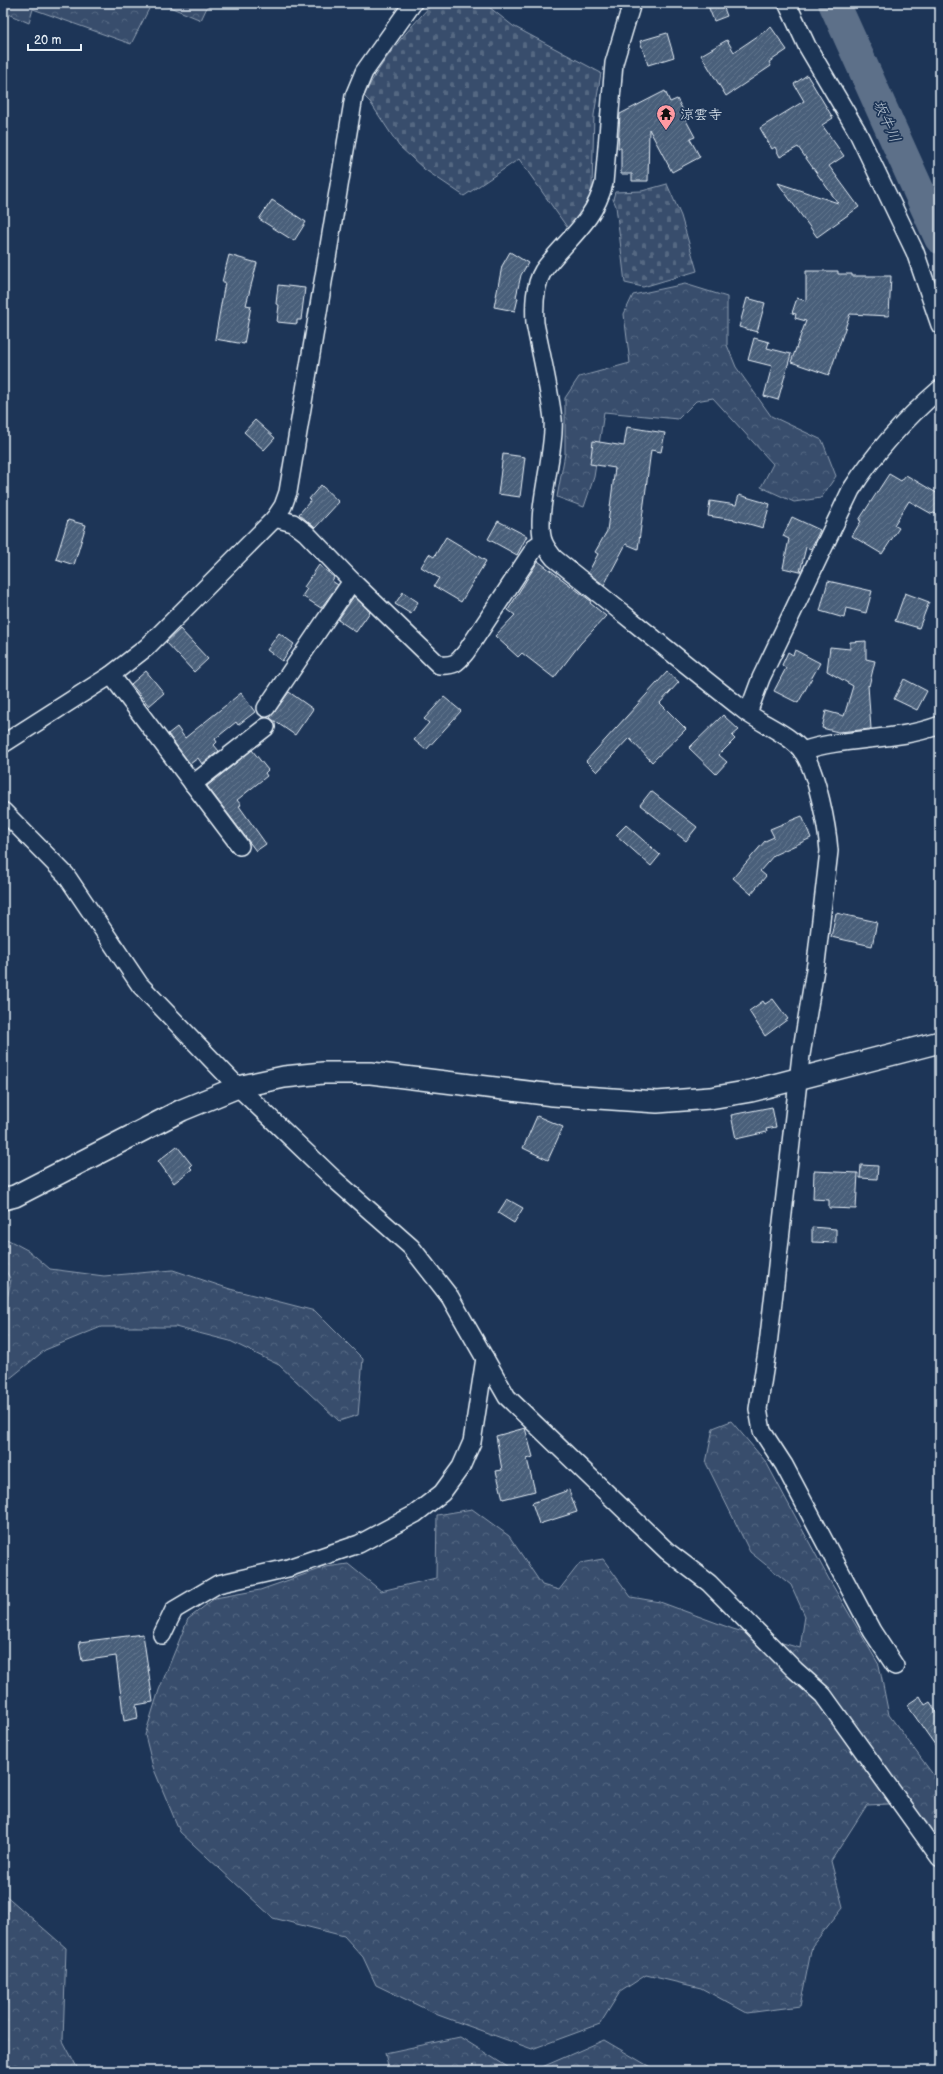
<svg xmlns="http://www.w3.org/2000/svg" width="943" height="2074" font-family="'Balsamiq Sans','Klee One',sans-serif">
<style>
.forest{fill:url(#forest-crowns);stroke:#909fb2}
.cemetery{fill:url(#cemetery-stones);stroke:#909fb2}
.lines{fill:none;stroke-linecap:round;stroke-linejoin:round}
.river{stroke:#5d7089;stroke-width:32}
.building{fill:url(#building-hatch);stroke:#e8f1f8}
.minor-casing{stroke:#e8f1f8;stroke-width:20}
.tertiary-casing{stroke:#e8f1f8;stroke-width:24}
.minor{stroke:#1d3557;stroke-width:17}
.tertiary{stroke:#1d3557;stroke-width:21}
.labels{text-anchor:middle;stroke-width:3.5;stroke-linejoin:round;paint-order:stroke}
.poi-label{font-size:14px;fill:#e8f1f8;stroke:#1d3557;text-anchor:start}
.water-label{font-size:15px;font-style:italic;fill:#b7c4d1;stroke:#1d3557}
</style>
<defs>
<pattern id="forest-crowns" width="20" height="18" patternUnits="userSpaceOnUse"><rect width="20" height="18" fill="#374d6c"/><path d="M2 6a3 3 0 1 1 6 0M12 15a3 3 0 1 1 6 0" fill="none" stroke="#546782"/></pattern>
<pattern id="cemetery-stones" width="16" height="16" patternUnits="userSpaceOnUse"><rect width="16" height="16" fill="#374d6c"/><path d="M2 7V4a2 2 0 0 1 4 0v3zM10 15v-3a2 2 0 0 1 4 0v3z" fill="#546782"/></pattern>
<pattern id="building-hatch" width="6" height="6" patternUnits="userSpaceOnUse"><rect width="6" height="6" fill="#495e7a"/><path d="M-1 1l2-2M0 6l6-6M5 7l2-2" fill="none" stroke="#63768e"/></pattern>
</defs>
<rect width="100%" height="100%" fill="#1d3557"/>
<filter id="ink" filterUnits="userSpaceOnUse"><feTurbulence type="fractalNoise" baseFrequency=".025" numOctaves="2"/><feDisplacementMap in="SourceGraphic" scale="8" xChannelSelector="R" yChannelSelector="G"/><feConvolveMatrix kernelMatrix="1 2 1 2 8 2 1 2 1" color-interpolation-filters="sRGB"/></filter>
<g filter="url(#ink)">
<g class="forest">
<polygon points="3,3 152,3 131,44 33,9 29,23 3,12"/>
<polygon points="160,3 209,3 201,20"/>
<polygon points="685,284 727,297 727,345 736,367 771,416 822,440 836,476 821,498 794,502 761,487 773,464 713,398 696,401 678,419 604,412 594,477 584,507 557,497 565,454 565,398 579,377 630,363 624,314 633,295"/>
<polygon points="3,1237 29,1251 50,1269 104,1276 173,1270 230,1289 315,1311 363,1359 358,1415 339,1421 279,1365 230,1341 175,1327 101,1327 45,1350 3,1384 3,1301 7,1299 11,1280 3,1266"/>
<polygon points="731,1421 766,1462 830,1581 879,1665 889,1715 940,1784 940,1842 911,1803 867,1805 831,1861 843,1907 812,1946 800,2006 747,2013 701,1988 646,1975 620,1992 600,2024 532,2049 438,2015 376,1985 363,1957 344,1936 273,1918 180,1832 153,1767 145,1735 159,1690 188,1619 215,1598 260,1590 326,1567 348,1564 381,1591 436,1578 437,1515 472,1509 509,1536 542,1585 559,1590 580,1563 603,1559 631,1597 660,1602 733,1629 800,1648 805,1616 791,1585 750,1552 706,1463 713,1428"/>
<polygon points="3,1893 66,1948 63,2041 79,2071 3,2071"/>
<polygon points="460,2037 514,2071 389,2071 385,2053"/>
<polygon points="604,2040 657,2071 533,2071"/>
</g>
<g class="cemetery">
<path d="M433,3H484L513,26L601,73L594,115L592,187L588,202L569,230L519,159L464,196L424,169L399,146L370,102L364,96C381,60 406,32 433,3Z"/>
<polygon points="667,184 681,216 697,271 643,287 625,283 616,206 613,199 615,192 642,191"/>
</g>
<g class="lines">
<polyline class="river" points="834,3 940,238"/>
</g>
<g class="building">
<polygon points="717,3 722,3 727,16 714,21 708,6"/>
<polygon points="771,27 787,50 769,62 771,66 726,96 701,55 727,40 734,52"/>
<polygon points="667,33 674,57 648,65 640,41"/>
<polygon points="807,75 833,118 822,125 844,156 829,166 859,207 817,237 778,183 838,203 798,147 780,157 775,147 772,149 760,128 804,101 794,84"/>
<polygon points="665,91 670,102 677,99 683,110 681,111 695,137 690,139 700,157 672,172 649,129 648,181 632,181 632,174 621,174 621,148 618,148 620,114"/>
<polygon points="272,200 306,222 294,241 259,219"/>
<polygon points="510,252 528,263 521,275 516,297 518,298 515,311 494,307 502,266"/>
<polygon points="229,255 257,263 246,305 251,306 244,344 215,339 225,282 222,282"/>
<polygon points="806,271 838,271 838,274 852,274 852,276 891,276 889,316 850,314 829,375 791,362 806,321 795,318 796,314 792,313 797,298 806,301"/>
<polygon points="278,285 305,288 301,320 297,320 297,324 277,322 279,305 276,304"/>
<polygon points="747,298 765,303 757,332 739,327"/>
<polygon points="754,338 769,342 767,348 791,354 778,400 764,396 772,366 748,360"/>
<polygon points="255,420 275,438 264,450 244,432"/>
<polygon points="627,427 665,433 661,452 651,450 638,549 626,544 604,585 588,573 598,554 595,552 607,531 615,468 590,464 593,441 624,446"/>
<polygon points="503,454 525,457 520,497 498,494"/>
<polygon points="889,474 901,481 906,475 940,495 940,515 933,513 932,514 909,501 894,525 899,528 882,554 852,536 861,521 859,520"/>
<polygon points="321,485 339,502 315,528 299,514 311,500 309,499"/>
<polygon points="739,495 770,504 763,528 735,520 708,516 710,501 736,505"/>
<polygon points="792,517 820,530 811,549 806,547 800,572 783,568 789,539 783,536"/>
<polygon points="68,520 86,525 74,565 56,559"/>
<polygon points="498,521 527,536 517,555 488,539"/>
<polygon points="446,537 486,561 461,602 434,586 439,578 421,567 429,554 434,557"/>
<polygon points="538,561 591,601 590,603 606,616 580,644 554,678 522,653 518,657 495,636 515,615 508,610"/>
<polygon points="319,565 334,577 332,581 338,585 321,608 302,596 307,589 304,587"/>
<polygon points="828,581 872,591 866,613 846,608 844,618 820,611"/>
<polygon points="403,592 418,602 411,614 395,604"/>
<polygon points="905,593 929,602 919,628 895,621"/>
<polygon points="354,596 370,612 356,632 338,620"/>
<polygon points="180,629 208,659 194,672 166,642"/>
<polygon points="279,633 294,644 282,661 267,650"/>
<polygon points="866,641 866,659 875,661 869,686 868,685 871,729 838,732 822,728 826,711 844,716 853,686 827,671 830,647 850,649 850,642"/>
<polygon points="795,650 820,663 798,703 774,691 786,668 782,665 788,652 793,655"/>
<polygon points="146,671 164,693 149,706 131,684"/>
<polygon points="667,672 679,682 660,703 686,729 652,762 629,738 597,772 586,761"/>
<polygon points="904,679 927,691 917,710 894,699"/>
<polygon points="289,692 313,709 295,735 270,718"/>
<polygon points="241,693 255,712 238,725 236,722 215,739 217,742 214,745 219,751 202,764 198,758 190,764 168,734 177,727 185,738"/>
<polygon points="444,697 461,711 426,750 414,740 429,723 424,719"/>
<polygon points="723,715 739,730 732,736 735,739 719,755 727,762 716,774 689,748"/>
<polygon points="252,750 268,770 265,773 267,776 237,800 241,805 239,806 266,844 256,851 207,786"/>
<polygon points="651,791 697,827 686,841 640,805"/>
<polygon points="802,816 811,838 774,855 760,871 766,876 751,894 733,878 765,841 774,837 770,829"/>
<polygon points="626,825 660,855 651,866 616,835"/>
<polygon points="836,913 877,922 872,946 831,937"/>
<polygon points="773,999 788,1019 765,1036 749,1011 763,1001 765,1004"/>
<polygon points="772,1107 776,1127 766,1129 767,1132 736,1139 731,1115"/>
<polygon points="537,1116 563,1127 548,1160 523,1148"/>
<polygon points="177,1146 192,1165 190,1167 192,1169 174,1183 158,1161"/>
<polygon points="861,1165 878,1166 877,1179 860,1178"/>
<polygon points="814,1171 858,1173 856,1209 829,1208 829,1200 813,1199"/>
<polygon points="507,1199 523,1208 514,1223 498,1213"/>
<polygon points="812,1227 836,1229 836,1243 812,1242"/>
<polygon points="525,1428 533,1457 527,1459 535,1491 503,1499 496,1471 502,1470 496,1436"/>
<polygon points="569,1490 577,1512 539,1524 532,1503"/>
<polygon points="143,1634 153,1702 136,1705 138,1718 124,1721 116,1656 82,1661 79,1642"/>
<polygon points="920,1696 925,1705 930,1702 940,1717 940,1752 907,1705"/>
</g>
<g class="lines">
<defs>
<g id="minor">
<path d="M632,3L614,63L604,183C594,223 565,240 543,271C534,286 534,306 535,323C541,354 549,387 553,419C556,452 533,519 544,543C546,548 550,553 554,558C618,609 681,661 746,712C762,724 791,735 803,752C817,773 827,825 829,851L816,963L801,1055L768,1345L758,1409L762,1431L784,1465L872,1631L895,1666"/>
<polyline points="787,3 807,46 857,131 915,252 940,325"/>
<path d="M275,518L293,523L306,533L352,581L439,665C455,666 457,663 466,652L536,546L543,542"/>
<polyline points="111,675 240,846"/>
<polyline points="266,708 352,581"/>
<path d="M748,713L761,678L851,490C876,451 905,419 940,389"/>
<polyline points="3,744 111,675 147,647 275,518 283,506 288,492 354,96 364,72 413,3"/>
<path d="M802,751C847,736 895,742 940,725"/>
<polyline points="193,784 266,727"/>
<polyline points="3,811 66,875 140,985 238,1087 334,1179 411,1247 450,1297 507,1397 667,1551 709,1583 795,1670 823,1695 940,1858"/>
<polyline points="162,1635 174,1610 218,1584 288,1568 359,1544 415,1514 442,1493 461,1467 472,1442 485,1358"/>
</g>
<polyline id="tertiary" points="3,1199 15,1196 182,1110 238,1087 284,1077 323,1073 371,1073 553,1095 657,1102 710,1098 751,1091 940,1042"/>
</defs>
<use href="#minor" class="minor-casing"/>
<use href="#tertiary" class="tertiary-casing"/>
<use href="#minor" class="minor"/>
<use href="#tertiary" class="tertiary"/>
</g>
</g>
<defs>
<symbol id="temple-pin" viewBox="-11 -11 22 30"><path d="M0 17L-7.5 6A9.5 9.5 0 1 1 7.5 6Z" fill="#ff9aa2" stroke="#1d3557"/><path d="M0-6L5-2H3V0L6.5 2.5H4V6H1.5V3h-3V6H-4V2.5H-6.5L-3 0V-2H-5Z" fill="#111"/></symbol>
</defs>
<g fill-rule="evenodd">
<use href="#temple-pin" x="655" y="103" width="22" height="30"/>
</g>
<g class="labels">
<g class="poi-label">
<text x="680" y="119">涼雲寺</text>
</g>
<g class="water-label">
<text transform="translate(887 121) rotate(66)" y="5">坂牛川</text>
</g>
</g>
<rect width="943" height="2074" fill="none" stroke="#1d3557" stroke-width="16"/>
<rect x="8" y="8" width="927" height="2058" fill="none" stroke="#e8f1f8" stroke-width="1.5" filter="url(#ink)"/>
<path d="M28 44v6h53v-6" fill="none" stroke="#e8f1f8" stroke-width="2"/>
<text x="34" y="44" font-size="12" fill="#e8f1f8" stroke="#1d3557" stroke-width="3" paint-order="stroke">20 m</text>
</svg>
